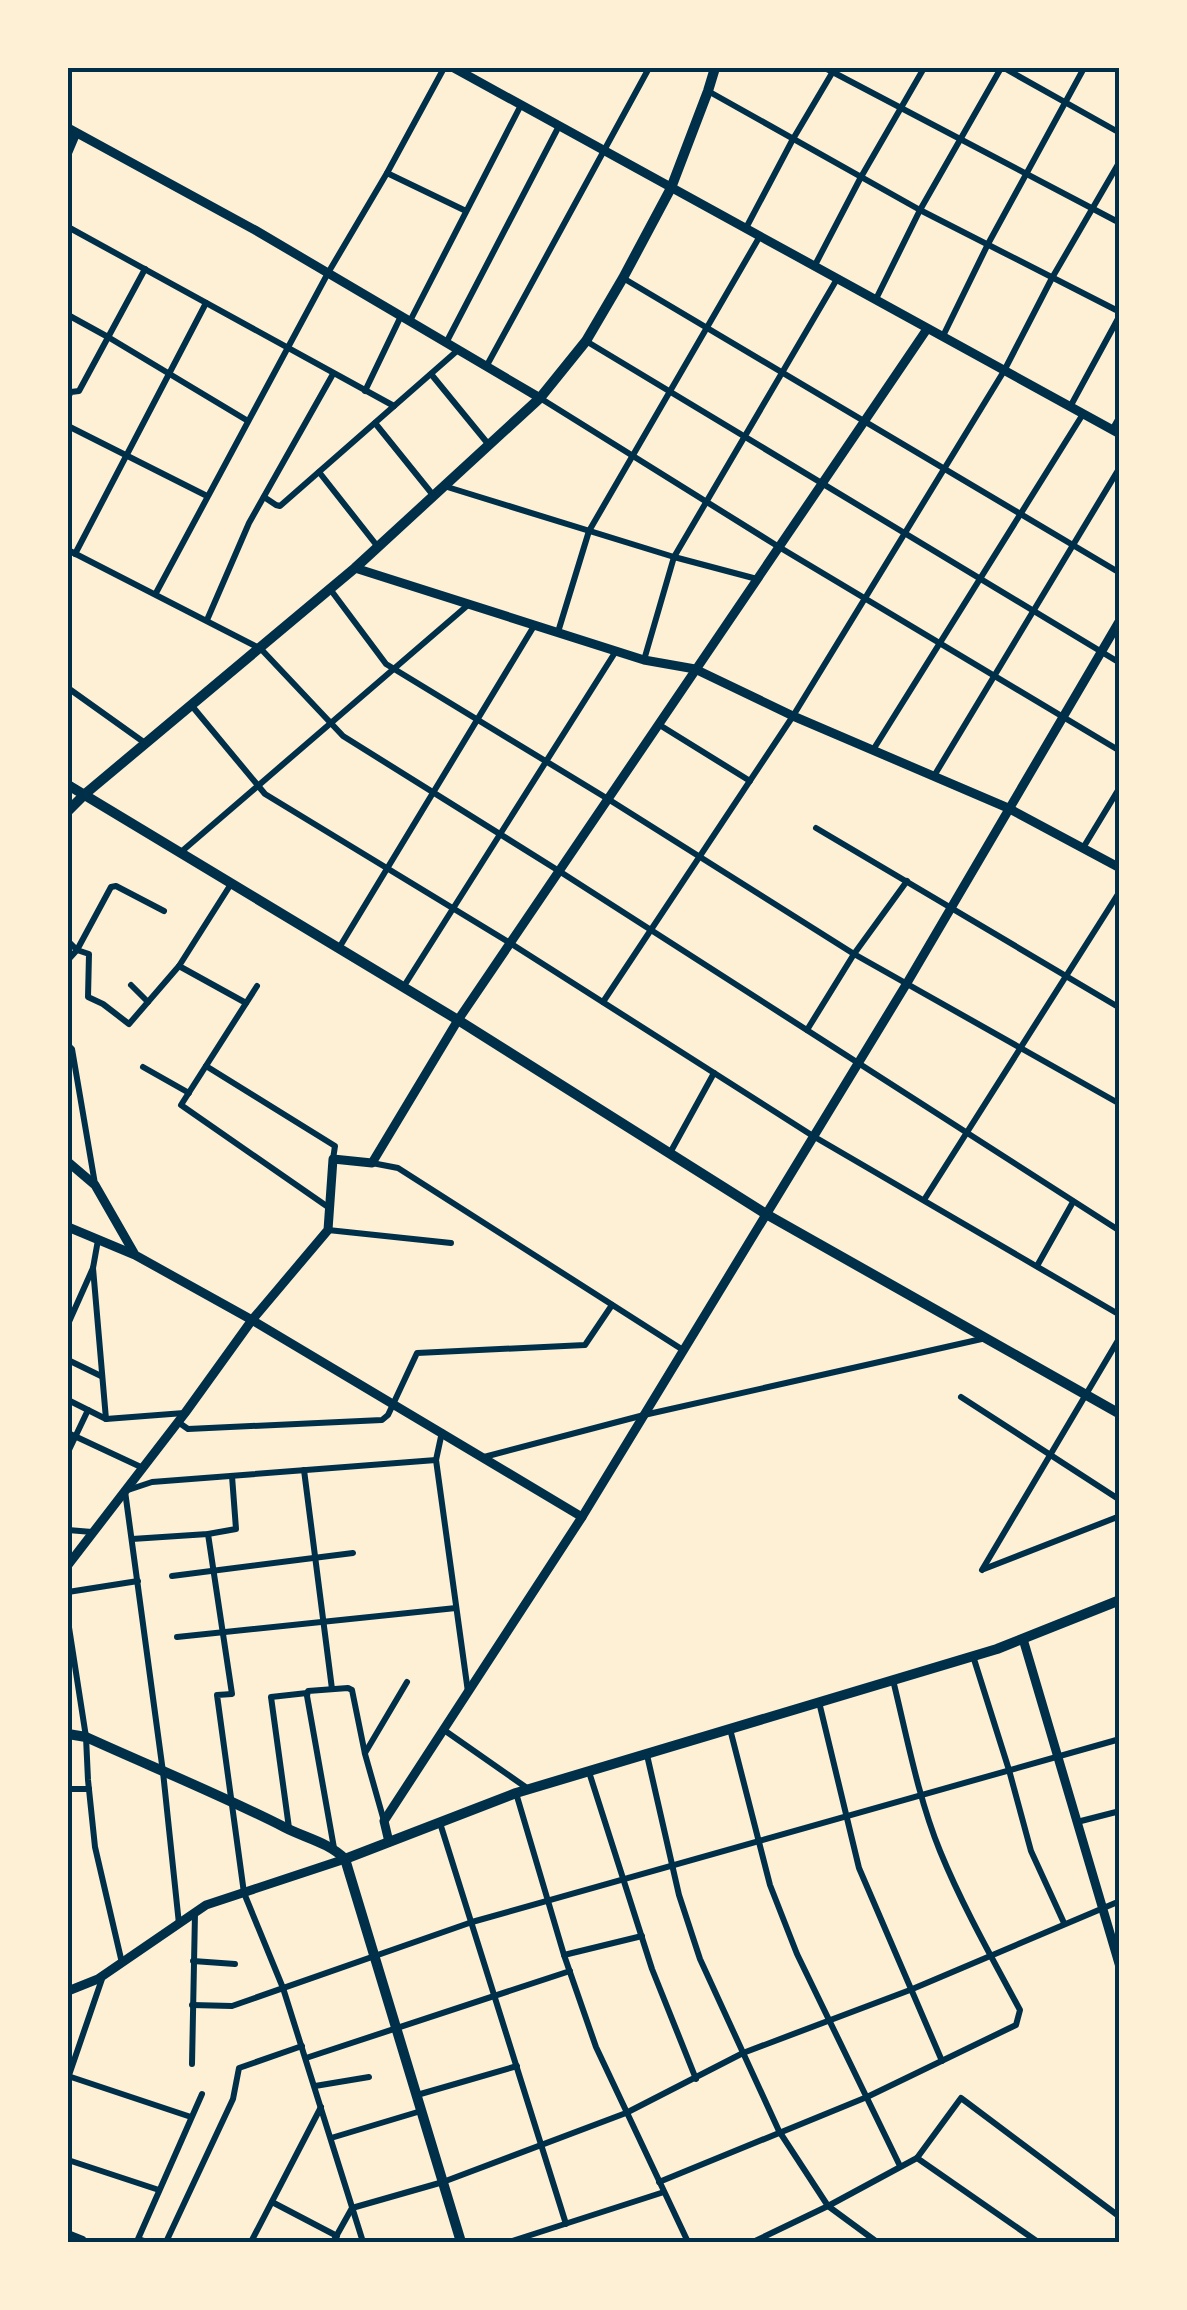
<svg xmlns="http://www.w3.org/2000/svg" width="1187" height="2310" font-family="'IBM Plex Sans',sans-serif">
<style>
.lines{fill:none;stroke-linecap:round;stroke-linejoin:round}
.minor{stroke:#003049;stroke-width:6}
.tertiary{stroke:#003049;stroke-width:9}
.secondary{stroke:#003049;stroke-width:10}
.neatline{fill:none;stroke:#003049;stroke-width:4}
</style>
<rect width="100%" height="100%" fill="#fdf0d5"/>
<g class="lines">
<g class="minor">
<polyline points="825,68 1120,223"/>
<polyline points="1004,68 1120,133"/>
<polyline points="708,91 920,210 1120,312"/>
<polyline points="387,173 466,211"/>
<polyline points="68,227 394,406"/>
<polyline points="746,228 793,139 835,68"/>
<polyline points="814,267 861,177 924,68"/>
<polyline points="623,278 1120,573"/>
<polyline points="876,299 920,210 1001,68"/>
<polyline points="68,315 108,337 248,421"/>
<polyline points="410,321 521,105"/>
<polyline points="943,336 988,244 1084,68"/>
<polyline points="586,341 1120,663"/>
<polyline points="446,343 559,126"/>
<polyline points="486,367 649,68"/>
<polyline points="431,374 489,445"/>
<polyline points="365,391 401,316"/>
<polyline points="68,397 71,392 79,391 145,269"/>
<polyline points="540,398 779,547 1120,751"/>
<polyline points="1070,407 1120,315"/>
<polyline points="375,423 433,495"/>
<polyline points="68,426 207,496"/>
<polyline points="1112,430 1120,416"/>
<polyline points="319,472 378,547"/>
<polyline points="444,486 674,557 757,579"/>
<polyline points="264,497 276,505 280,506 458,350"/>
<polyline points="68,550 261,649 343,736 559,871 1120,1231"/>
<polyline points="75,554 206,303"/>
<polyline points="330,589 386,664 608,799 854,954 1120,1104"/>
<polyline points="156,593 328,273 387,173 444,68"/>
<polyline points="207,620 249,523 333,374"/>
<polyline points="558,632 589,531 760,236"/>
<polyline points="644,660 674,557 837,279"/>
<polyline points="68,688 145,743"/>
<polyline points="192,706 265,794 510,943 813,1136 1120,1315"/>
<polyline points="658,724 750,781"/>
<polyline points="873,750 1083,414"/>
<polyline points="934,776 1120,467"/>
<polyline points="816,828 1120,1008"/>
<polyline points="1083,848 1120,787"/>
<polyline points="181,852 468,605"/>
<polyline points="231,884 179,966 246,1003"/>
<polyline points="164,911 116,886 111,887 77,950 89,954 88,997 103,1004 129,1024 179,966"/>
<polyline points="68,941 77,950 68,960"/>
<polyline points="339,948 534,626"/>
<polyline points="131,985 148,1002"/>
<polyline points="257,986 181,1105 328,1207"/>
<polyline points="404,986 616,651"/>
<polyline points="603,1002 793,716 1004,371 1052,278 1120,161"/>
<polyline points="807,1030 854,954 907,881"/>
<polyline points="68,1045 72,1049 95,1184"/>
<polyline points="206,1066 335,1146 333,1159"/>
<polyline points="143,1067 189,1093"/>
<polyline points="670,1153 714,1073"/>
<polyline points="372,1163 398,1168 683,1350"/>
<polyline points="924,1200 1120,891"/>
<polyline points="328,1230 451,1243"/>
<polyline points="1037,1266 1073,1202"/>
<polyline points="93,1268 106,1419"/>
<polyline points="68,1324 93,1268 98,1240"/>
<polyline points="68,1360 101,1376"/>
<polyline points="961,1397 1120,1500"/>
<polyline points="68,1400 106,1419 184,1413"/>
<polyline points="178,1422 188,1429 382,1420 388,1415 417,1353 585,1345 612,1305"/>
<polyline points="442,1432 436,1460 468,1692"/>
<polyline points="68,1433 143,1468"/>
<polyline points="68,1452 88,1410"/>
<polyline points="484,1457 644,1415 986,1338"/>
<polyline points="304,1470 332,1689"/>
<polyline points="68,1530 92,1532"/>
<polyline points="208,1534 232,1694 217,1695 244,1893 283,1988 363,2242"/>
<polyline points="132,1539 208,1534 236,1529 232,1476"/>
<polyline points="984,1569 1120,1516"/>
<polyline points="982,1570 1120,1337"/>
<polyline points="172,1576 353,1553"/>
<polyline points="68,1592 138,1581"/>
<polyline points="68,1621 86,1737 88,1780 95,1847 122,1963"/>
<polyline points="177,1637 456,1608"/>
<polyline points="973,1656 1009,1770 1031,1851 1064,1923"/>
<polyline points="819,1702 859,1868 942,2061"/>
<polyline points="730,1729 770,1885 797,1954 900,2166"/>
<polyline points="444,1730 527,1788"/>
<polyline points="365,1753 407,1682"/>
<polyline points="647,1755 679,1895 700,1959 779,2131 828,2206 877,2242"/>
<polyline points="589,1772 652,1969 696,2079"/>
<polyline points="68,1789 89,1789"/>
<polyline points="516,1793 564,1955 596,2047 688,2242"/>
<polyline points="1077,1822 1120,1811"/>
<polyline points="440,1823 566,2224"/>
<polyline points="289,1828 271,1697 307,1693"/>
<polyline points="334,1848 307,1696 308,1691 348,1688 352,1690 365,1754 384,1821"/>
<polyline points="179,1924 163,1772 125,1491 152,1482 436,1460"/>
<polyline points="564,1955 642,1936"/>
<polyline points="193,1961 235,1964"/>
<polyline points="192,2005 232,2006 472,1922 1120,1739"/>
<polyline points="306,2058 570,1971"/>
<polyline points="192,2064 195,1913"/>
<polyline points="68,2076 191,2117"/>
<polyline points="68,2078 103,1976"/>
<polyline points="315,2086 369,2077"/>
<polyline points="417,2095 517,2066"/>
<polyline points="331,2138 421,2111"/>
<polyline points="917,2158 1038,2242"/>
<polyline points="68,2160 159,2190"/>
<path d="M659,2182L867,2097L1016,2025L1020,2010C992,1958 962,1905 940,1851C918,1797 907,1737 893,1680"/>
<polyline points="272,2202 337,2236"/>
<polyline points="68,2233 83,2239 82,2242"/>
<polyline points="148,2242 138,2239 202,2094"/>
<polyline points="166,2242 233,2099 239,2068 302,2046"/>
<polyline points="251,2242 321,2107"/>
<polyline points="333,2242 352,2208 443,2182 626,2113 743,2053 910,1990 1120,1901"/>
<polyline points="509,2242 664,2192"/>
<polyline points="753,2242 828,2206 917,2158 961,2098 1120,2217"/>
</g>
<g class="tertiary">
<polyline points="454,68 1120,434"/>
<polyline points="68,128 255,230 540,398"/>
<polyline points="68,152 76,133"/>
<polyline points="355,568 644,660 695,669 793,716 1008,808 1120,868"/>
<polyline points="68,1162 95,1185 134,1253"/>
<polyline points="68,1227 135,1255 252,1320 582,1517"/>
<polyline points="68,1565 185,1413 252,1320 328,1230 333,1159 372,1163 458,1020 927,329"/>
<polyline points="1023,1639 1120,1967"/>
<polyline points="389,1842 384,1821 582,1517 907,983 1120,620"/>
<polyline points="68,1991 98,1979 206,1905 345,1859"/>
</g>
<g class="secondary">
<polyline points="68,785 458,1020 766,1214 1120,1414"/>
<polyline points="68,811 85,794 355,568 540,398 586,341 623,278 671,188 708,91 715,68"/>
<path d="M68,1734L86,1737C152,1767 219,1794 284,1827C305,1838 328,1842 345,1859L461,2242"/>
<polyline points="345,1859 516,1793 997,1649 1120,1600"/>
</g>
</g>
<rect width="1187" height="2310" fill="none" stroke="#fdf0d5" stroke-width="140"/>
<rect x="70" y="70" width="1047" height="2170" class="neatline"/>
</svg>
